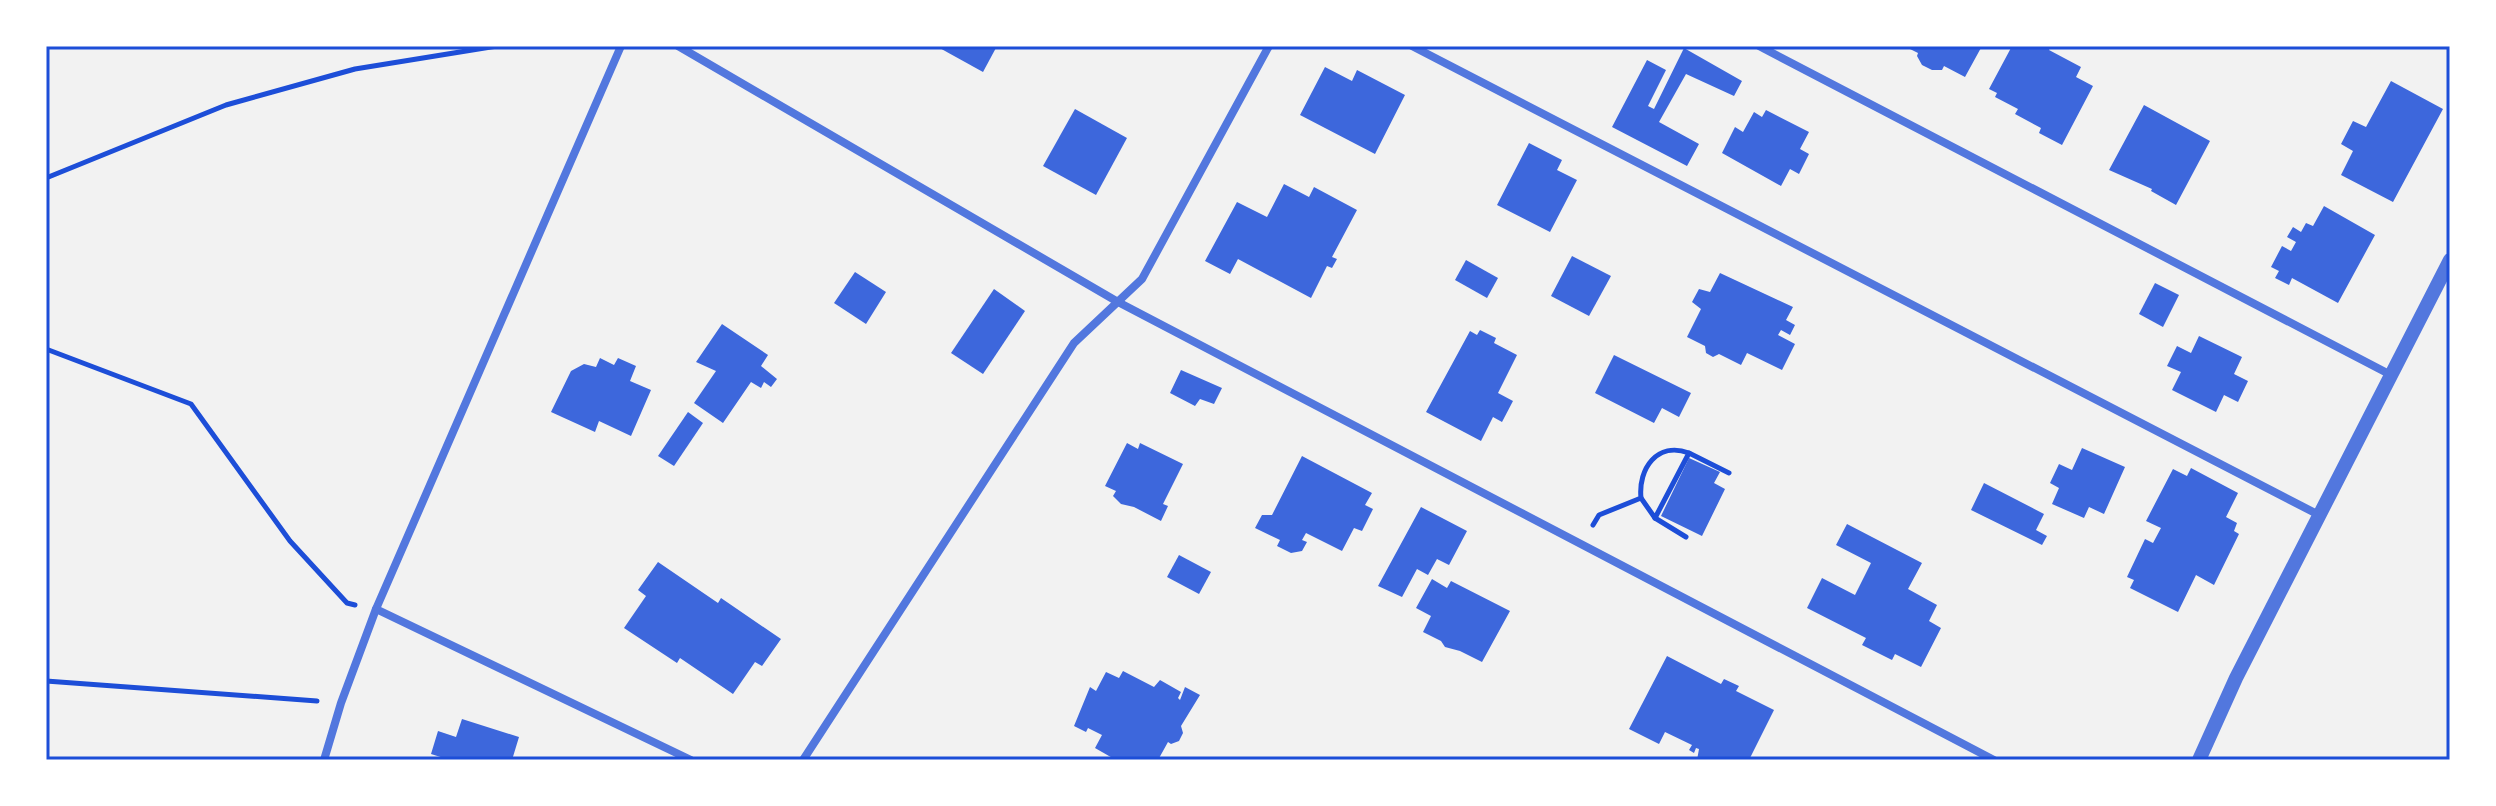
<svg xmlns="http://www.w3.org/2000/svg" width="2496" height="806" font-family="Manrope,sans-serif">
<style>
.building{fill:#3d67dc}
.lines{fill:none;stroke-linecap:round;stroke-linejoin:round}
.path{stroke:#1d4ed8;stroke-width:5}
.minor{stroke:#5277de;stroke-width:8}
.tertiary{stroke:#5277de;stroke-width:14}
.neatline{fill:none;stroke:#1d4ed8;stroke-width:3}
</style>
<rect width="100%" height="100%" fill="#f2f2f2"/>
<g class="building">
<polygon points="936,46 997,46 983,72"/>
<polygon points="1904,46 1982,46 1965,77 1944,66 1942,70 1932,70 1922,65 1917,56 1918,53"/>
<polygon points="2012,46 2051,46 2049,50 2081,67 2076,77 2093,86 2062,145 2039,133 2041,128 2015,114 2018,109 1995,97 1997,93 1989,89"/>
<polygon points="1684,48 1742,81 1734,96 1686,74 1659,122 1699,144 1687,166 1612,127 1647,60 1666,70 1648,106 1654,109"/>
<polygon points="1325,67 1352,81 1357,70 1405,95 1375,154 1300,115"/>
<polygon points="2391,81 2443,109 2393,202 2341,175 2353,151 2341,144 2353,121 2366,127"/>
<polygon points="2144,105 2210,141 2176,205 2151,191 2152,189 2109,170"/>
<polygon points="1075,109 1127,138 1096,195 1043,166"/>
<polygon points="1766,110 1809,132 1800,149 1809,154 1799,174 1790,169 1781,186 1722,153 1735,127 1743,132 1754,112 1762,117"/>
<polygon points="1529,143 1562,160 1557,170 1577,180 1550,232 1497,205"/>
<polygon points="1284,184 1309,197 1314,187 1357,210 1332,257 1337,259 1332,268 1327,266 1311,298 1238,259 1230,274 1205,261 1237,202 1267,217"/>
<polygon points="2324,206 2375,235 2338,303 2292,278 2289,285 2275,278 2279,271 2271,267 2282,246 2291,251 2296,242 2287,237 2293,227 2301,232 2306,223 2313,226"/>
<polygon points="1572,256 1611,276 1589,316 1551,296"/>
<polygon points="1466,260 1498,278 1487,298 1455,280"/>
<polygon points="855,272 886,292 866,324 834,303"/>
<polygon points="1720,273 1793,307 1786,320 1795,325 1790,335 1781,330 1778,335 1795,344 1782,370 1747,353 1741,365 1719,354 1713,357 1706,353 1705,346 1687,337 1701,309 1692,302 1699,289 1710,292"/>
<polygon points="2155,283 2179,295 2163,327 2139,314"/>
<polygon points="994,289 1025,311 983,374 951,353"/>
<polygon points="722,324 768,355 761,366 777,379 771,387 764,382 761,388 751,382 723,423 694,403 716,371 696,362"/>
<polygon points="1480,330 1496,338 1494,343 1517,355 1498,393 1513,401 1502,422 1493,417 1481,441 1426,412 1470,331 1477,335"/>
<polygon points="2199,336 2242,357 2234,374 2248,381 2238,402 2224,395 2216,412 2172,390 2181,372 2167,366 2177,346 2191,353"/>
<polygon points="1614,355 1691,393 1679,417 1662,408 1654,423 1595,393"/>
<polygon points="600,358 614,365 618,358 636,366 630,381 651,390 631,436 599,421 595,432 551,412 571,371 584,364 596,367"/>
<polygon points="1181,370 1222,388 1214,404 1200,399 1195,406 1170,393"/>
<polygon points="688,412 703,423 674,466 658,456"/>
<polygon points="1127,443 1138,449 1140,443 1183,464 1163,504 1168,506 1161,521 1134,507 1121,504 1113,496 1116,491 1105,486"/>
<polygon points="2082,448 2125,467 2104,514 2089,507 2084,518 2052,504 2059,488 2050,483 2059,464 2072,470"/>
<polygon points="1302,456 1372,493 1365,505 1373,509 1362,531 1354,528 1342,551 1306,533 1302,540 1307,542 1302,551 1291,553 1277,546 1280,540 1255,528 1262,515 1272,515"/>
<polygon points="1689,458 1720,472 1714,483 1725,489 1702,536 1661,516"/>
<polygon points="2191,468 2238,493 2226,517 2237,523 2234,531 2239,534 2214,585 2196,575 2178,612 2130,588 2134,580 2127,577 2145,539 2153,543 2161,528 2146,521 2173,469 2187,476"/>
<polygon points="1984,483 2044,514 2036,530 2047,536 2042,545 1971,510"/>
<polygon points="1421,507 1467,531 1449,565 1437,559 1428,575 1417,569 1402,597 1378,586"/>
<polygon points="1847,524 1922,563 1908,589 1937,605 1929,621 1941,628 1921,667 1895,654 1892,660 1862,645 1866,638 1807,608 1822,578 1855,595 1871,563 1836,545"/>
<polygon points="1179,555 1211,572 1199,594 1167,577"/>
<polygon points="658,562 718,603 721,598 781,639 762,666 755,662 733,694 680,658 677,663 624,628 646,596 638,590"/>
<polygon points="1432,579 1447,588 1451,581 1510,611 1482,662 1460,651 1445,647 1441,641 1423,632 1431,616 1416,608"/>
<polygon points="1667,656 1721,684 1724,679 1739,686 1736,691 1774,710 1749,760 1697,760 1699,749 1696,748 1694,753 1689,750 1692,745 1665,732 1659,744 1629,729"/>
<polygon points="1123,671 1154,687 1160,680 1181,692 1178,698 1180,700 1185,687 1200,695 1181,726 1183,733 1179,741 1171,744 1168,742 1158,760 1116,760 1095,748 1102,735 1088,728 1086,732 1074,726 1090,687 1096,691 1106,672 1119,678"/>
<polygon points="462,719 519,737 512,760 450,760 431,754 438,731 456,737"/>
</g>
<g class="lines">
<g class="path">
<polyline points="46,178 226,105 355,69 497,46"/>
<polyline points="46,349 191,404 290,541 347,603 355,605"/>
<polyline points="1641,498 1655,518 1689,453 1729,473"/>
<polyline points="1655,518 1686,537"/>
<path d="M1593,525L1599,515L1641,498C1638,469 1657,441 1689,453"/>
<polyline points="46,681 317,701"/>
</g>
<g class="minor">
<polyline points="678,46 1118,302 1994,760"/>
<polyline points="1412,46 2319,515"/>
<polyline points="1759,46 2391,375"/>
<polyline points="376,609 691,760"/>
<polyline points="324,760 341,703 376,609 621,46"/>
<polyline points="803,760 1074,343 1142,279 1269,46"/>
</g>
<polyline class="tertiary" points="2199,760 2236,678 2450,260"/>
</g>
<rect width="2496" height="806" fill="none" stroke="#ffffff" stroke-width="96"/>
<rect x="48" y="48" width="2400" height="710" class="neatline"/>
</svg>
